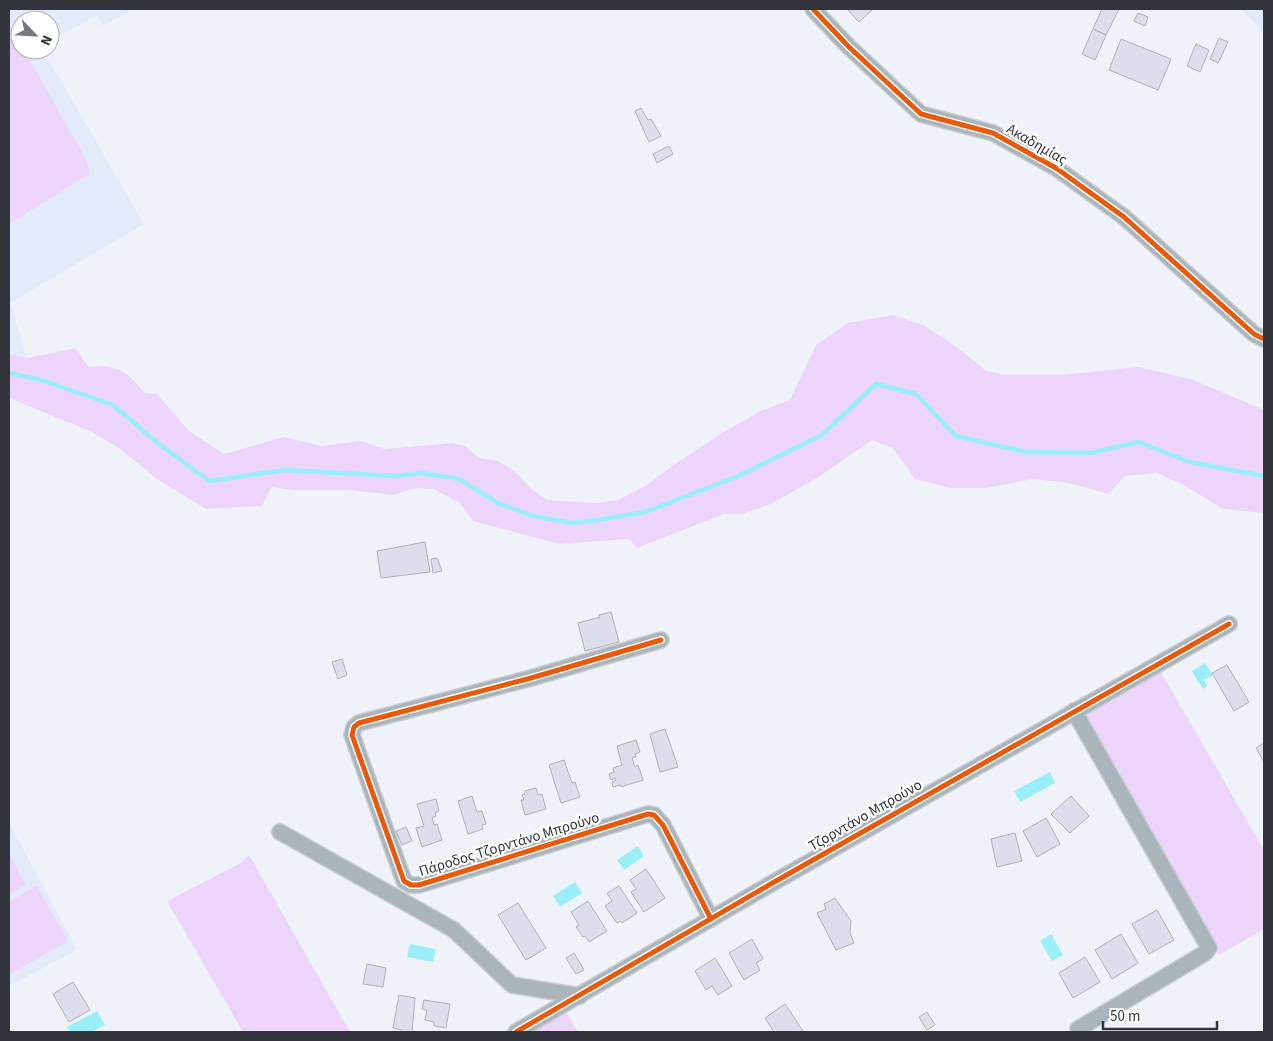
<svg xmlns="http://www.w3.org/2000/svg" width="1273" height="1041" font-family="'Source Sans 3',sans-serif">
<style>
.built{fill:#e3ebfa}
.green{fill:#edd4fb}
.water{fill:#9aeef8}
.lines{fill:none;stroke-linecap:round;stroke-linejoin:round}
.stream{stroke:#9aeef8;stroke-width:4.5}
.building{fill:#dddeec;stroke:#afb1b6}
.street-casing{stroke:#cacdd2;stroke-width:18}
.street{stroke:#aab4bb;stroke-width:15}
.cycleway-casing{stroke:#fff;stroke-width:8}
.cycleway{stroke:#e8590c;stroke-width:5}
.labels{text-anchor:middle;stroke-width:4.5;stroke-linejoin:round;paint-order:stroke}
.street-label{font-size:15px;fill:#32353b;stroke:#fff}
</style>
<rect width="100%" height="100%" fill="#eff3f9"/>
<g class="built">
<polygon points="9,9 133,9 103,26 97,15 50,41 50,20 20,20 20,50 43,50 144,224 10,303 27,358 9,354"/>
<polygon points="1241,9 1264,9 1264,33"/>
<polygon points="9,822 77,950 9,986"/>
</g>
<g class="green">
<polygon points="9,24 20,44 20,50 24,50 87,161 89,174 9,224"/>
<path d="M893,315L925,326L961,350L986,371L1006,375H1061L1139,367L1193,380L1264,410V513L1223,509L1182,484L1157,473L1125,476L1108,494L1069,483L1033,479L986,488H950L915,479L893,448L872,440L817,478L771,504L742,514H724L637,548L629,539L559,544L473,521L460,503L434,489L416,488L393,495L350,490H293L272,487L262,506L206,509L157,479L119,448L90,431L9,398V354L27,358L76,348L88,367C117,363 127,372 145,393L157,394L189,431L224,454L284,437L321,446L361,441L384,449L453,443L467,447L479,458L498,461L513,470L531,489L547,500L596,503L618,500L647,485L672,466L727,430L761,411L790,400L816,345L848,323Z"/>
<polygon points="1159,669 1264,850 1264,929 1219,955 1081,715"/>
<polygon points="9,853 26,885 9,894"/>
<polygon points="249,855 350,1032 243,1032 167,901 241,863"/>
<polygon points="37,886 68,941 9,975 9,902"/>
<polygon points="565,1011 578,1032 528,1032"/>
</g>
<g class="water">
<polygon points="1205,663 1213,675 1204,680 1207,686 1203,689 1192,671"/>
<polygon points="1050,772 1055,783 1020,802 1014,791"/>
<polygon points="638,846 644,856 624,870 617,860"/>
<polygon points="575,882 582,893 560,907 553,896"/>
<polygon points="1051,934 1063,955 1052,961 1040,941"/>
<polygon points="410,944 436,949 433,962 407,957"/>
<polygon points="97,1011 105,1025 91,1032 70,1032 67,1027"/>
</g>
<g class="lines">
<polyline class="stream" points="9,373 45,381 113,405 159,444 209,481 285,470 395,476 422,473 459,479 498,503 533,516 572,523 598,520 645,512 736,477 822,435 876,384 916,394 956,436 1025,452 1091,453 1138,442 1190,462 1264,476"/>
</g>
<g class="building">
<polygon points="849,9 873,9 859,22 848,10"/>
<polygon points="1102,9 1119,9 1106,35 1093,29"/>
<polygon points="1138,13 1148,17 1145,26 1134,21"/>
<polygon points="1093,29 1106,35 1095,60 1082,54"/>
<polygon points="1219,38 1228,42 1218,63 1210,59"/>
<polygon points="1121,39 1171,59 1158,90 1109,70"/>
<polygon points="1196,44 1209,50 1200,72 1187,66"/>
<polygon points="641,108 648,120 651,119 661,136 649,142 635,111"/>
<polygon points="669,146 673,154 657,163 653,154"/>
<polygon points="425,542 430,572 381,578 377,551"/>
<polygon points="437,558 442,571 433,573 431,559"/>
<polygon points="611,612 619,642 585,651 578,623 600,617 599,615"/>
<polygon points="342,659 347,675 338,679 332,662"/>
<polygon points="1227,665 1249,702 1234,711 1212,673"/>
<polygon points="665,729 678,767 660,772 650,734"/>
<polygon points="636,740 640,752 635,754 636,757 632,758 635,767 638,765 643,780 621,787 620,785 613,787 612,782 616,780 615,778 611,780 609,774 614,772 613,768 622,765 617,746"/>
<polygon points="1264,743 1264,762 1256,748"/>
<polygon points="564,760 572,783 575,782 580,797 561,803 549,765"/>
<polygon points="536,788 538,795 542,794 546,809 525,815 521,800 524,800 522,795 525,794 525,791"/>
<polygon points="472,796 477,812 482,811 486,824 482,825 483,829 468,834 458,801"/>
<polygon points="1071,796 1089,816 1070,833 1051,814"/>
<polygon points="436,799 439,811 435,813 436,816 432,818 434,825 437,824 442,840 422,847 416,828 424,826 417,804"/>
<polygon points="1046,818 1060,844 1037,857 1023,831"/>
<polygon points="406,827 412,841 402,845 396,831"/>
<polygon points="1015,833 1022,861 997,867 991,839"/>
<polygon points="646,869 665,898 644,912 631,892 636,889 630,880"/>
<polygon points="619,886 637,913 622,923 621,921 617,923 605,906 612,901 607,893"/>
<polygon points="835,898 851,921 850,933 854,943 836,950 817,913 826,909 824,904"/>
<polygon points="588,901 607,931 589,942 585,936 583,937 576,927 579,925 571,912"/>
<polygon points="518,903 546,948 526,960 498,915"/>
<polygon points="1157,910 1174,940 1149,954 1132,924"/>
<polygon points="1121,934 1138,963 1112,979 1095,950"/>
<polygon points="752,939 763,959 756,963 760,970 744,980 729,953"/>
<polygon points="574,953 584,970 576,974 566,958"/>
<polygon points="1085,957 1100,982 1073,998 1059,973"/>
<polygon points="715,958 732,986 718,995 712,986 706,990 695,971"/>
<polygon points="367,964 386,968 383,987 363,984"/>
<polygon points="73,982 90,1010 69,1022 53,994"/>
<polygon points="399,995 415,998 412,1032 401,1032 402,1030 393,1028"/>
<polygon points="424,1000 450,1004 446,1028 434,1026 434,1022 425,1020 427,1010 422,1009"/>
<polygon points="785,1004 803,1031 801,1032 774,1032 765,1018"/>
<polygon points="927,1012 935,1025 927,1030 919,1017"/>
</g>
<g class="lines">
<defs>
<g id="street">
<polyline points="813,9 849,47 921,114 993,133 1056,168 1124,217 1254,334 1264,339"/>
<polyline points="661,640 531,678 359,723 354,727 352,735 404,881 411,885 419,885 648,814 654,815 663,825 711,919"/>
<polyline points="1074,711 1209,948 1205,953 1078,1029"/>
<polyline points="280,832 454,930 512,985 580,996"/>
<polyline points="516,1032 769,885 1229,624"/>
</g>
</defs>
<use href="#street" class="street-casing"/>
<use href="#street" class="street"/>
<defs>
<g id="cycleway">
<polyline points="813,9 849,47 921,114 993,133 1056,168 1124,217 1254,334 1264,339"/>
<polyline points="661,640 531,678 359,723 354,727 352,735 404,881 411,885 419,885 648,814 654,815 663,825 711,919"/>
<polyline points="516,1032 769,885 1229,624"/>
</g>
</defs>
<use href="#cycleway" class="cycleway-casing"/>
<use href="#cycleway" class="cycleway"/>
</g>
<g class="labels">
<g class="street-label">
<text transform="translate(1037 144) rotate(30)" y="5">Ακαδημίας</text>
<text transform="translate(865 815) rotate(-30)" y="5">Τζορντάνο Μπρούνο</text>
<text transform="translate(509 844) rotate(-17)" y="5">Πάροδος Τζορντάνο Μπρούνο</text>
</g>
</g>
<rect width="1273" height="1041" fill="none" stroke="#32353b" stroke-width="20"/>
<g transform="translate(35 35) rotate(115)"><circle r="24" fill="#ffffff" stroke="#adaeb1"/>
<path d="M0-4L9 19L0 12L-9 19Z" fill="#74787e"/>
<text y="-8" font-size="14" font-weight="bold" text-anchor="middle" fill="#32353b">N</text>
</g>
<path d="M1103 1021v8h114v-8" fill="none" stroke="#32353b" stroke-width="2.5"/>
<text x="1110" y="1021" font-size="15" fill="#32353b" stroke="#ffffff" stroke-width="4" paint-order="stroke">50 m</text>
</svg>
